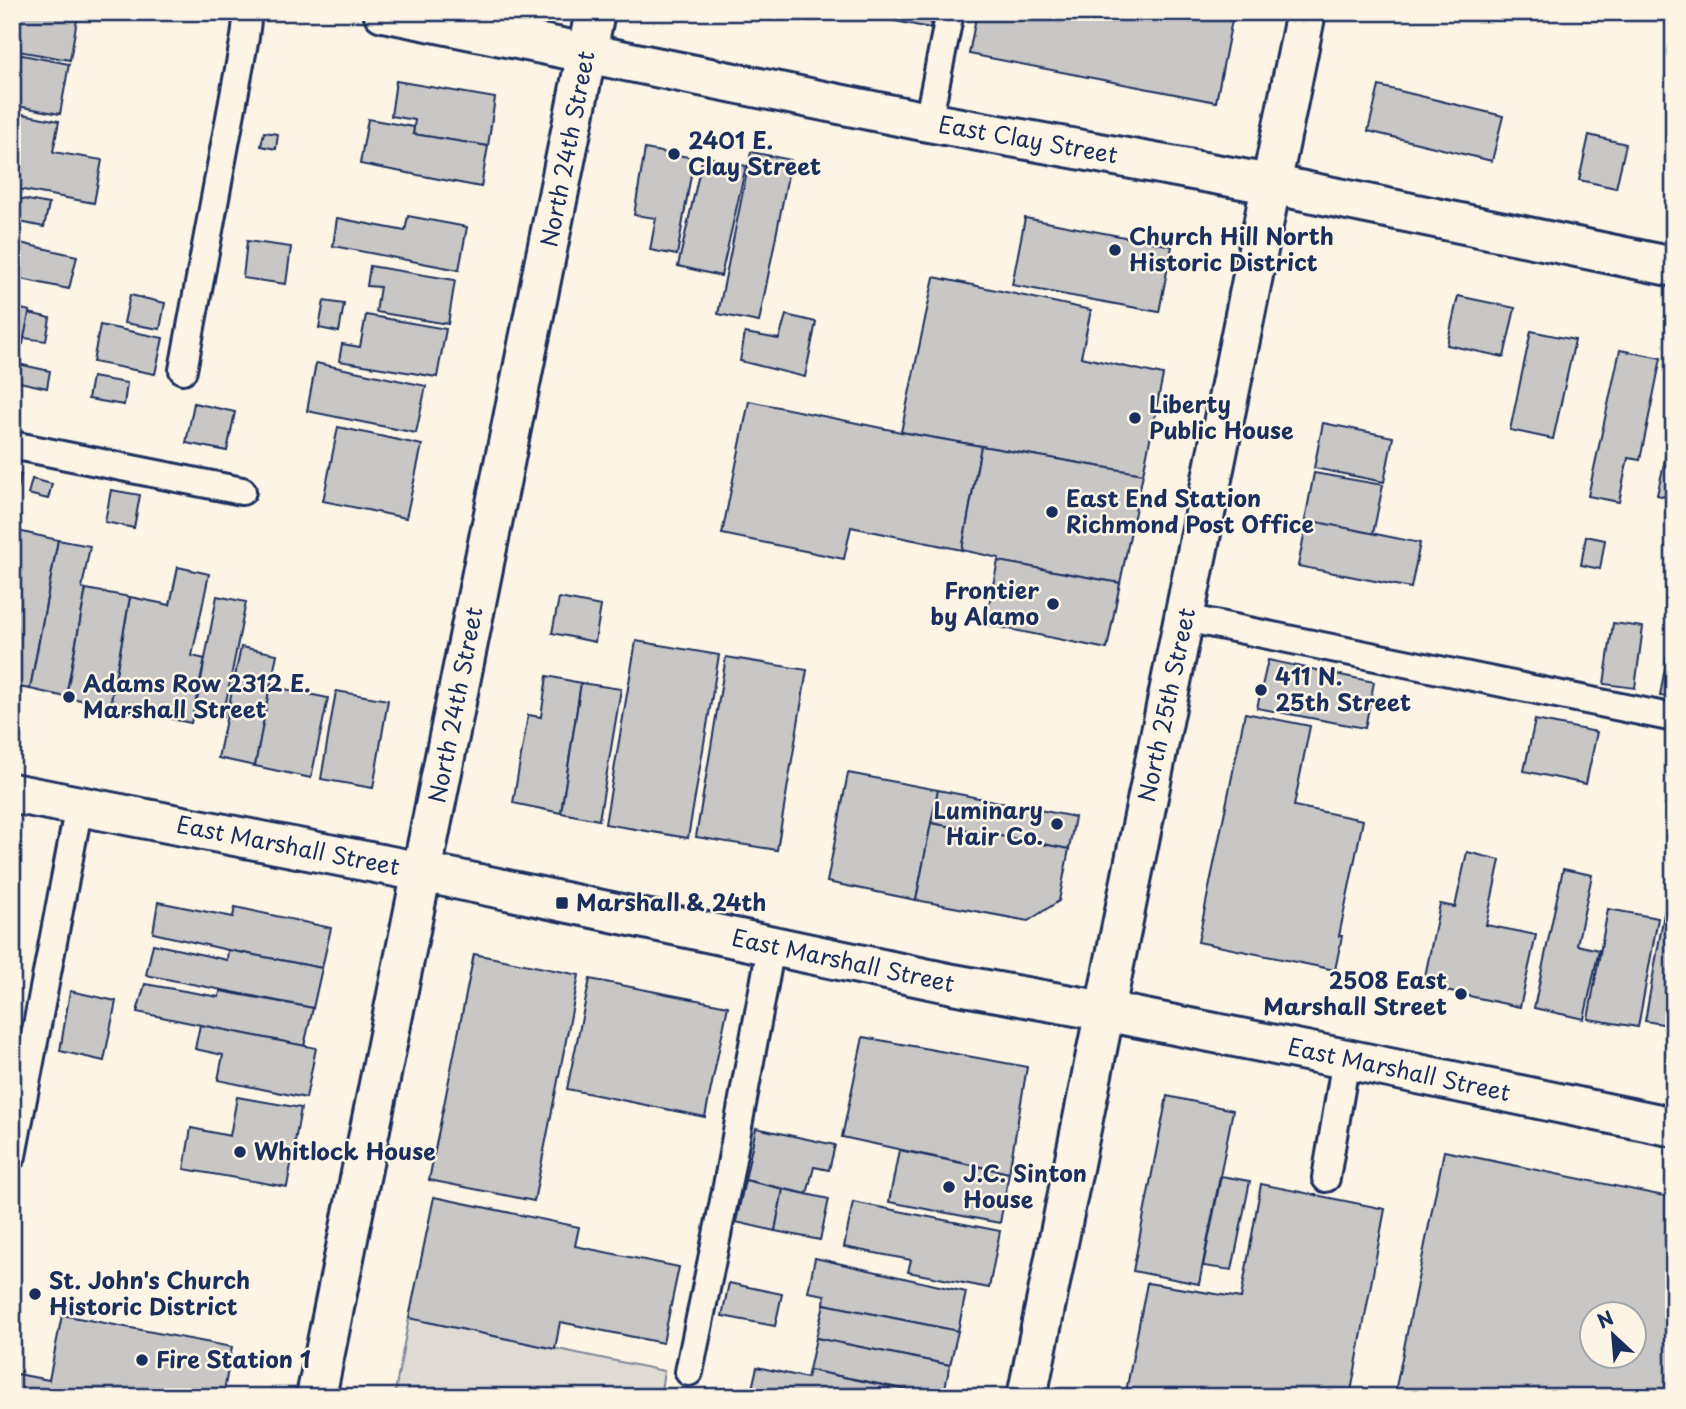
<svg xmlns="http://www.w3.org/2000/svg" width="1686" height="1409" font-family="'Playpen Sans',sans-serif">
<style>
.green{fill:#dfdbd4;stroke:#7d8599;stroke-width:2}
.building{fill:#c8c7c6;stroke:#1b2f5e;stroke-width:2;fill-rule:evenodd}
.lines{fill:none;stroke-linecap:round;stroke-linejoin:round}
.service-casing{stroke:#1b2f5e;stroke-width:32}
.minor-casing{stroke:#1b2f5e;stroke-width:44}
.secondary-casing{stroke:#1b2f5e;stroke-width:44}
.service{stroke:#fcf5e5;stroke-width:26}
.minor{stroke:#fcf5e5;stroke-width:38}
.secondary{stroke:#fcf5e5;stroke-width:38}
.poi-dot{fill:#1b2f5e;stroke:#fcf5e5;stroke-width:2.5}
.labels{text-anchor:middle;stroke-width:5;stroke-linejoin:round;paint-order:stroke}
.street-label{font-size:23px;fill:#1b2f5e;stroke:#fcf5e5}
.poi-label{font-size:23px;font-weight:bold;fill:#1b2f5e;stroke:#fcf5e5;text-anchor:start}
</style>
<rect width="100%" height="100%" fill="#fcf5e5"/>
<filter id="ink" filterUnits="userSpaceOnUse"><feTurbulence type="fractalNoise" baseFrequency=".0143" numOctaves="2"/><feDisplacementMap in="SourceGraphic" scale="14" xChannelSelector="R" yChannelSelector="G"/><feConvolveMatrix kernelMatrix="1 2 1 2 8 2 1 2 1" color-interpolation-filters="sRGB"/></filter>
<g filter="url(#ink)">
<polygon class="green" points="409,1318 664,1371 660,1397 394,1397"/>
<g class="building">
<polygon points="12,12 66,12 78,14 70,60 12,50"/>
<polygon points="850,12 891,12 890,20"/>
<polygon points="891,12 933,12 930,28 890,20"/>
<polygon points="977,12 1193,12 1232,20 1216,102 969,54"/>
<polygon points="12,53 69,64 60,114 12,105"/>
<polygon points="396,81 495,98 488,146 413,134 415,120 391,116"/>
<polygon points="1379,86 1503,116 1492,161 1368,131"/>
<polygon points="12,112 59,121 53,152 102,160 94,203 12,188"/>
<polygon points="368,119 414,127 413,134 488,146 481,187 360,164"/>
<polygon points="264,132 278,134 276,149 261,146"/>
<polygon points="1589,135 1626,144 1616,188 1579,180"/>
<polygon points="645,149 694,158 677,255 650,250 656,218 634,215"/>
<polygon points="751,152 791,160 759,322 718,314"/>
<polygon points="703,156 746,166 721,276 678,266"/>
<polygon points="12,197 49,204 44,227 15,221 12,234"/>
<polygon points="408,216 467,227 459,270 333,246 337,218 405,231"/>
<polygon points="1025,218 1172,246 1159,312 1012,285"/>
<polygon points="247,241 291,247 286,284 243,278"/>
<polygon points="20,243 77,256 69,289 12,277"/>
<polygon points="370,266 455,280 448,324 376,312 380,287 367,286"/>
<polygon points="934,277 1091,310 1081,357 1163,375 1143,474 901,432"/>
<polygon points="130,295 165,303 160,329 124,323"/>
<polygon points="1458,296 1515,308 1504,357 1447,345"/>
<polygon points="324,301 344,304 339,332 319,328"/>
<polygon points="12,307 30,311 23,344 12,342"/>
<polygon points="29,313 50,318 46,341 24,338"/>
<polygon points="366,315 446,329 437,377 339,361 342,344 360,347"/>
<polygon points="786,315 816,322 805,377 740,361 745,333 779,339"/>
<polygon points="100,325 163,338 155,374 93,362"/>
<polygon points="1531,331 1575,340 1553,439 1510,430"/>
<polygon points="1620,350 1661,358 1640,460 1628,458 1619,502 1588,496"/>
<polygon points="12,363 18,364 12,394"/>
<polygon points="316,363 426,386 416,433 307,411"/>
<polygon points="18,364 50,371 47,388 15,381"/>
<polygon points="92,377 127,383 124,405 88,399"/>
<polygon points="749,401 901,432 981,446 962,550 851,527 844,559 722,534"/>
<polygon points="194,403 235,412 227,451 186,443"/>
<polygon points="1674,419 1674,499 1657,495"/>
<polygon points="1323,423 1393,437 1384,482 1314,468"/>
<polygon points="338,427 422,445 406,518 323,501"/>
<polygon points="981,446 1143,474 1120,583 998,561 999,558 962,550"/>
<polygon points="12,473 21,475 12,515"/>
<polygon points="1314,473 1383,485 1373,534 1305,520"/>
<polygon points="32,479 52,484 48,499 28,494"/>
<polygon points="111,490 140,495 134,528 105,522"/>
<polygon points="1307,520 1420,543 1411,588 1298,566"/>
<polygon points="18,531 58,540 30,689 12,686 12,559"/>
<polygon points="1586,536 1605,540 1600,569 1581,565"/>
<polygon points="58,540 90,546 82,588 86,589 66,697 30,689"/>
<polygon points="998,561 1120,583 1107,649 985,624"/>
<polygon points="178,567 209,574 192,656 205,659 191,723 110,706 130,597 170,605"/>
<polygon points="86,589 130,597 110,706 66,697"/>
<polygon points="217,596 246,602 223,717 195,711"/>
<polygon points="559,598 601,606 595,642 552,633"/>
<polygon points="1613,623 1643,627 1635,688 1604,684"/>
<polygon points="636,641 719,655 688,838 605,824"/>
<polygon points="241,647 277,654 255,766 218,758"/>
<polygon points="1668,650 1674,652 1674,698 1660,696"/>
<polygon points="726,657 807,670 777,850 696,837"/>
<polygon points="1268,660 1374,682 1365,728 1257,708"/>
<polygon points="547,676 581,683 561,813 513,803 528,715 541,717"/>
<polygon points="581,683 621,689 599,820 561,813"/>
<polygon points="270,686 328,698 311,778 255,766"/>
<polygon points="336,691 388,700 373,788 321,779"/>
<polygon points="1245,713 1310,726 1294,806 1363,820 1339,936 1342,936 1335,970 1198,942"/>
<polygon points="1535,720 1597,732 1586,784 1524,771"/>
<polygon points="848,773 938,790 916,900 827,882"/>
<polygon points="938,790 1075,817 1069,849 931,823"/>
<polygon points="931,823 1069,849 1059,901 1028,921 916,900"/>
<polygon points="1467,852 1500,860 1486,925 1536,935 1520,1007 1423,986 1440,904 1455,907"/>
<polygon points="1563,869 1592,875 1577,945 1599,950 1584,1019 1534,1008"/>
<polygon points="158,902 233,917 235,907 331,928 322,968 228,950 153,933"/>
<polygon points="1665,908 1674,910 1674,1026 1645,1021"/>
<polygon points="1608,909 1658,918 1638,1027 1588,1019"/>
<polygon points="153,944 227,960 228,950 322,968 313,1008 146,975"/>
<polygon points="474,954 579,975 534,1201 429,1180"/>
<polygon points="590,979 728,1006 705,1117 567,1089"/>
<polygon points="145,984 219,997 220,991 313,1008 304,1046 137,1012"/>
<polygon points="70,991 116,1001 104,1061 60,1051"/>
<polygon points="200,1025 316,1048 306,1098 218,1080 223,1055 195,1049"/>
<polygon points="863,1037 1027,1067 1009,1173 842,1137"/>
<polygon points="1167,1096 1233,1110 1199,1284 1133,1271"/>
<polygon points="237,1097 301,1108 287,1187 184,1169 191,1128 230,1136"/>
<polygon points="756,1128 835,1145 829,1170 814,1167 807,1194 745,1180"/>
<polygon points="899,1150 1009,1173 1000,1223 889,1202"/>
<path d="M1444,1151L1674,1198V1397H1394ZM1592,1314H1634V1356H1592Z"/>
<polygon points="1221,1176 1250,1181 1232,1270 1203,1266"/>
<polygon points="745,1180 783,1189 775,1231 736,1222"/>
<polygon points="1261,1184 1385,1209 1350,1397 1125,1397 1147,1283 1241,1298"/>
<polygon points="783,1189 829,1199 820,1240 775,1231"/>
<polygon points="434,1197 579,1227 575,1246 679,1267 663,1343 560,1322 555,1349 409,1318"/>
<polygon points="853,1202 1000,1231 989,1288 908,1272 911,1260 844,1247"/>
<polygon points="815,1258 966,1292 958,1331 824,1304 825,1295 808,1292"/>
<polygon points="729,1283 782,1294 775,1326 722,1316"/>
<polygon points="824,1304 958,1331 950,1365 816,1338"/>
<polygon points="62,1315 232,1347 223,1397 12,1397 12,1373 49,1380"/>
<polygon points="816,1338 950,1365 943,1397 809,1370"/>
<polygon points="757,1367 807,1378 809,1370 940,1397 750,1397"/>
</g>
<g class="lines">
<defs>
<g id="service">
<polyline points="928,122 950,12"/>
<polyline points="183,370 245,37 248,12"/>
<polyline points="12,445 242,491"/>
<polyline points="1185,618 1674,718"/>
<polyline points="12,1156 79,806"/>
<polyline points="1326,1178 1346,1059"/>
<polyline points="689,1372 727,1186 771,947"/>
</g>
<g id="minor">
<polyline points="383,12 928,122 1270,184 1674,267"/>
<polyline points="12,793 422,872 953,984 1104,1011 1346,1059 1674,1127"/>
<polyline points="316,1397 595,12"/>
</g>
<polyline id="secondary" points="1027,1397 1306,12"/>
</defs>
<use href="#service" class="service-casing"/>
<use href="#minor" class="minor-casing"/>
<use href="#secondary" class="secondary-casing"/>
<use href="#service" class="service"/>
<use href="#minor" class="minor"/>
<use href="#secondary" class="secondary"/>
</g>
</g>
<g class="poi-dot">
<circle cx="674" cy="154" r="7"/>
<circle cx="1115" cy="250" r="7"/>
<circle cx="1135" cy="418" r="7"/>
<circle cx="1052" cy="512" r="7"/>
<circle cx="1053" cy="604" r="7"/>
<circle cx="1261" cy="690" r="7"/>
<circle cx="69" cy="697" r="7"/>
<circle cx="1057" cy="824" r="7"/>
<rect x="555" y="896" width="14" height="14" rx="3.5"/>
<circle cx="1461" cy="994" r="7"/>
<circle cx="240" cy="1152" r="7"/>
<circle cx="949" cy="1187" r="7"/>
<circle cx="35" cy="1294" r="7"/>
<circle cx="142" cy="1360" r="7"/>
</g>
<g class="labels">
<g class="street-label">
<text transform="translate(1028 140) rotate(10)" y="8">East Clay Street</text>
<text transform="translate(568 149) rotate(-79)" y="8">North 24th Street</text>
<text transform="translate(456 705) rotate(-79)" y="8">North 24th Street</text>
<text transform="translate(1167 705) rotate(-78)" y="8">North 25th Street</text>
<text transform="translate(288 846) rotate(11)" y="8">East Marshall Street</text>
<text transform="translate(843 961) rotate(12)" y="8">East Marshall Street</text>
<text transform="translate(1399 1070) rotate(12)" y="8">East Marshall Street</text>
</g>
<g class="poi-label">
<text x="688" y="149">2401 E.<tspan x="688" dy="26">Clay Street</tspan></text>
<text x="1129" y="245">Church Hill North<tspan x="1129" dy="26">Historic District</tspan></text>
<text x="1149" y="413">Liberty<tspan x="1149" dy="26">Public House</tspan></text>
<text x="1066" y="507">East End Station<tspan x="1066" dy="26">Richmond Post Office</tspan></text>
<text x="1039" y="599" text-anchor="end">Frontier<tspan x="1039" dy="26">by Alamo</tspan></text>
<text x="1275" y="685">411 N.<tspan x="1275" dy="26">25th Street</tspan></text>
<text x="83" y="692">Adams Row 2312 E.<tspan x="83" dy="26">Marshall Street</tspan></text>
<text x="1043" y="819" text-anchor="end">Luminary<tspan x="1043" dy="26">Hair Co.</tspan></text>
<text x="576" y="911">Marshall &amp; 24th</text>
<text x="1447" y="989" text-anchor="end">2508 East<tspan x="1447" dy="26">Marshall Street</tspan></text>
<text x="254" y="1160">Whitlock House</text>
<text x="963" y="1182">J.C. Sinton<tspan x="963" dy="26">House</tspan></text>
<text x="49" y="1289">St. John's Church<tspan x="49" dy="26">Historic District</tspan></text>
<text x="156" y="1368">Fire Station 1</text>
</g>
</g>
<rect width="1686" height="1409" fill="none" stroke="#fcf5e5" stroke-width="42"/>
<rect x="21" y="21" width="1644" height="1367" fill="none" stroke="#1b2f5e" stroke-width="2.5" filter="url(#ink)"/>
<g transform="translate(1613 1335) rotate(334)"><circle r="33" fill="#fcf5e5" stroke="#a2a6af" stroke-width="2"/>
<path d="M0-5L12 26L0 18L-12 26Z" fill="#1b2f5e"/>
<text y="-10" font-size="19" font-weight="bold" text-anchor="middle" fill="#1b2f5e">N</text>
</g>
</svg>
